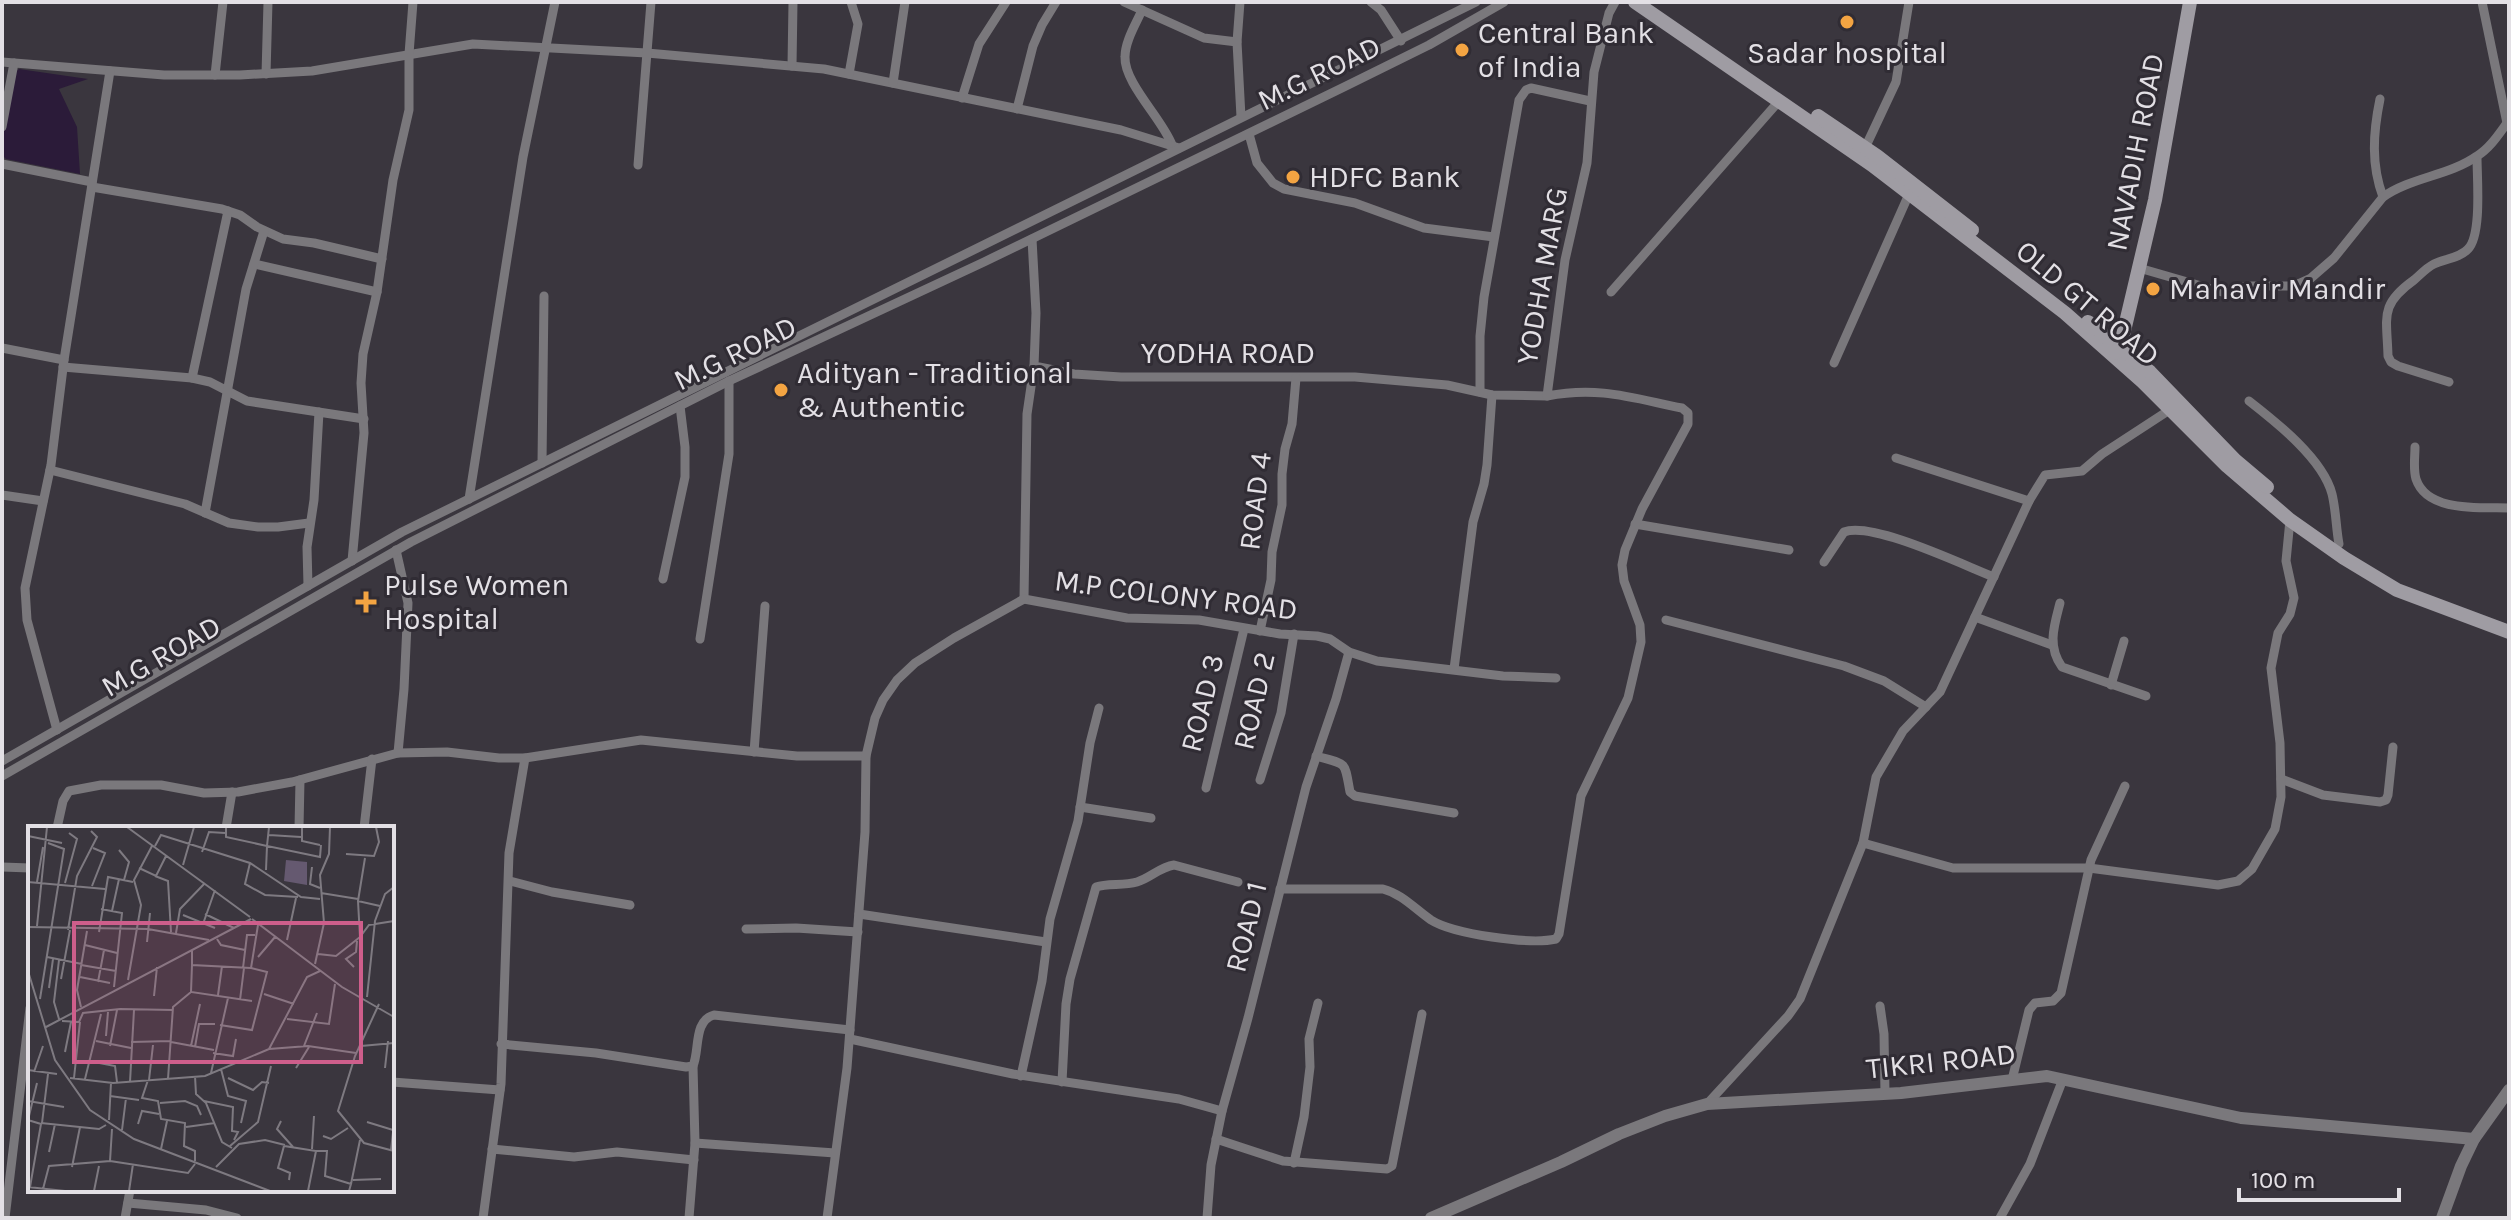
<svg xmlns="http://www.w3.org/2000/svg" width="2511" height="1220" font-family="Karla,sans-serif">
<style>
.water{fill:#2b1b39}
.lines{fill:none;stroke-linecap:round;stroke-linejoin:round}
.minor{stroke:#7a787c;stroke-width:9}
.tertiary{stroke:#7a787c;stroke-width:12}
.secondary{stroke:#9f9ca3;stroke-width:14}
.poi-dot{fill:#f3a442;stroke:#302c34;stroke-width:3}
.labels{text-anchor:middle;stroke-width:6;stroke-linejoin:round;paint-order:stroke}
.poi-label{font-size:30px;fill:#e3e0e5;stroke:#302c34;text-anchor:start}
.street-label{font-size:30px;fill:#e3e0e5;stroke:#302c34}
.inset-road{fill:none;stroke:#7e7a81;stroke-width:2}
.view{fill:#ce5e8b;fill-opacity:0.15;stroke:#ce5e8b;stroke-width:4}
.inset-edge{fill:none;stroke:#e3e0e5;stroke-width:4}
</style>
<rect width="100%" height="100%" fill="#3a363e"/>
<polygon class="water" points="19,69 88,79 59,89 77,127 80,174 6,159 2,155 2,140 15,72"/>
<g class="lines">
<g class="minor">
<polyline points="1124,2 1204,38 1237,42"/>
<polyline points="1240,2 1237,42 1241,117"/>
<polyline points="1371,2 1381,10 1401,41"/>
<polyline points="2482,2 2507,123 2509,121"/>
<path d="M1142,10C1136,24 1125,41 1125,57C1124,83 1163,120 1172,145"/>
<polyline points="2,62 164,75 240,75 312,71 473,44 647,53 824,69 1121,130 1179,148"/>
<polyline points="792,66 793,2"/>
<polyline points="266,74 268,2"/>
<polyline points="849,74 858,24 851,2"/>
<polyline points="215,75 223,2"/>
<polyline points="893,83 905,2"/>
<polyline points="962,98 979,44 1006,2"/>
<path d="M2380,99C2373,133 2371,165 2383,197"/>
<polyline points="1017,109 1033,46 1042,25 1056,2"/>
<polyline points="2,127 14,63"/>
<polyline points="1249,134 1257,163 1273,183 1284,189 1355,203 1424,228 1494,237"/>
<polyline points="1865,148 1896,82 1909,2"/>
<polyline points="2,164 92,182"/>
<polyline points="638,165 651,2"/>
<polyline points="92,187 222,209 240,215 257,227 283,239 314,243 382,259"/>
<polyline points="1032,239 1036,313 1034,366 1074,374 1121,377 1355,377 1447,385 1492,395 1547,396"/>
<polyline points="254,264 377,292"/>
<path d="M2139,268L2222,292L2246,286H2289L2300,283L2311,278L2334,258L2383,197C2411,177 2449,176 2477,156C2490,148 2499,134 2507,123"/>
<polyline points="1611,292 1780,100"/>
<polyline points="2,348 64,360"/>
<polyline points="1834,363 1909,194"/>
<polyline points="1034,366 1027,414 1024,599 1127,618 1199,620 1280,634 1317,636 1330,639 1349,652 1377,661 1503,676 1556,678"/>
<polyline points="63,367 192,378 210,382 247,401 364,419"/>
<polyline points="192,378 228,211"/>
<path d="M2449,382L2398,366L2391,362L2388,356C2387,317 2379,305 2414,280C2420,275 2426,268 2434,264C2444,259 2460,258 2468,249C2482,235 2477,178 2477,157"/>
<polyline points="1480,392 1480,336 1484,297 1519,100 1526,90 1531,88 1590,101"/>
<path d="M2249,401C2276,422 2323,459 2332,494C2336,510 2336,528 2339,544"/>
<path d="M2415,447C2415,457 2413,469 2416,479C2427,513 2482,507 2509,508"/>
<polyline points="1896,458 2029,501"/>
<polyline points="542,463 544,296"/>
<polyline points="50,470 185,504 229,523 258,527 278,527 309,523"/>
<polyline points="2,495 43,501"/>
<polyline points="469,499 523,157 555,2"/>
<polyline points="205,513 246,289 264,231"/>
<polyline points="1635,524 1789,550"/>
<polyline points="396,550 408,603 404,689 398,753"/>
<polyline points="352,561 364,433 361,383 363,354 377,292 393,180 409,110 409,54 413,2"/>
<path d="M1824,562L1844,532C1872,521 1963,565 1994,577"/>
<polyline points="663,579 685,477 685,447 680,406"/>
<polyline points="308,586 307,547 314,500 319,412"/>
<path d="M2060,603C2054,626 2047,646 2062,667L2146,696"/>
<polyline points="1975,617 2052,645"/>
<polyline points="1666,620 1844,666 1884,681 1926,707"/>
<polyline points="1260,631 1271,580 1272,552 1282,505 1282,474 1285,449 1292,424 1296,378"/>
<polyline points="700,639 729,454 729,381"/>
<polyline points="1454,669 1473,522 1484,484 1487,465 1492,395"/>
<polyline points="2111,685 2124,641"/>
<polyline points="57,730 27,620 25,588 51,465 64,360 110,71"/>
<polyline points="754,752 765,606"/>
<path d="M1316,756C1348,765 1344,760 1350,792L1355,796L1454,813"/>
<polyline points="2,761 402,532 1476,2"/>
<polyline points="2,776 411,542 729,381 984,262 1344,87 1429,45 1504,2"/>
<polyline points="2281,779 2323,795 2380,802 2386,800 2388,795 2393,747"/>
<polyline points="1260,780 1281,713 1294,634"/>
<polyline points="1206,788 1244,629"/>
<polyline points="1080,807 1151,818"/>
<polyline points="57,828 63,801 69,791 101,785 161,785 204,793 238,792 292,782 398,753 447,752 499,758 525,758 641,740 797,756 866,756"/>
<polyline points="226,828 232,792"/>
<polyline points="299,828 300,780"/>
<polyline points="364,828 372,759"/>
<polyline points="1863,843 1953,868 2089,868 2218,885 2238,881 2252,869 2275,829 2281,797 2280,743 2271,668 2278,633 2290,614 2294,598 2286,561 2290,520"/>
<polyline points="2,867 30,868"/>
<polyline points="510,881 552,892 630,905"/>
<path d="M1280,889H1383C1402,894 1415,909 1431,920C1453,934 1530,945 1556,939L1559,934L1581,796L1628,698L1641,642L1640,625L1624,581L1622,565L1625,550L1642,509L1688,424V413L1682,408C1632,398 1599,386 1547,396L1565,260L1587,163L1594,72L1609,13L1615,2"/>
<polyline points="859,914 1046,942"/>
<polyline points="746,929 796,928 858,932"/>
<polyline points="1880,1006 1884,1034 1885,1094"/>
<polyline points="850,1039 1013,1074 1179,1099 1222,1111"/>
<path d="M501,1044L596,1053L686,1067L693,1066C700,1050 693,1021 714,1015L850,1030"/>
<polyline points="1021,1076 1042,981 1050,919 1078,821 1090,743 1099,708"/>
<polyline points="2012,1080 2029,1010 2035,1003 2053,1001 2061,993 2091,860 2125,786"/>
<polyline points="392,1082 500,1090"/>
<path d="M1062,1082L1066,1004L1070,979L1096,887C1108,883 1123,886 1137,882C1150,878 1160,867 1174,865L1238,882"/>
<polyline points="1707,1104 1788,1016 1800,999 1863,843 1876,777 1903,731 1940,692 2029,501 2045,475 2082,471 2102,454 2171,409"/>
<polyline points="1216,1139 1283,1161 1387,1169 1392,1166 1422,1014"/>
<polyline points="695,1143 835,1153"/>
<polyline points="492,1149 574,1157 617,1152 694,1160"/>
<polyline points="1294,1163 1304,1117 1310,1067 1309,1039 1318,1003"/>
<polyline points="128,1203 206,1210 237,1218"/>
<polyline points="5,1218 30,1008"/>
<polyline points="125,1218 130,1190"/>
<polyline points="483,1218 501,1084 509,853 525,758"/>
<polyline points="689,1218 695,1143 693,1066"/>
<polyline points="827,1218 847,1068 865,832 866,756 875,718 883,700 897,680 915,663 954,638 1024,599"/>
<polyline points="1207,1218 1211,1165 1222,1111 1248,1018 1306,787 1336,699 1349,652"/>
<polyline points="2000,1218 2030,1164 2063,1079"/>
</g>
<g class="tertiary">
<polyline points="1431,1218 1561,1162 1619,1134 1665,1116 1707,1104 1901,1093 2047,1076 2241,1118 2474,1139"/>
<polyline points="2442,1218 2461,1166 2474,1139 2509,1090"/>
</g>
<g class="secondary">
<polyline points="1635,2 1872,165 2065,313 2143,382 2227,466 2290,520 2344,558 2397,590 2509,632"/>
<polyline points="1818,116 1877,156 1972,230"/>
<polyline points="2088,322 2150,372 2235,460 2267,487"/>
<polyline points="2116,353 2120,348 2155,200 2190,2"/>
</g>
</g>
<g class="poi-dot">
<circle cx="1847" cy="22" r="8"/>
<circle cx="1462" cy="50" r="8"/>
<circle cx="1293" cy="177" r="8"/>
<circle cx="2153" cy="289" r="8"/>
<circle cx="781" cy="390" r="8"/>
<path d="M362 590h8v8h8v8h-8v8h-8v-8h-8v-8h8z"/>
</g>
<g class="labels">
<g class="poi-label">
<text x="1478" y="43">Central Bank<tspan x="1478" dy="34">of India</tspan></text>
<text x="1847" y="63" text-anchor="middle">Sadar hospital</text>
<text x="1309" y="187">HDFC Bank</text>
<text x="2169" y="299">Mahavir Mandir</text>
<text x="797" y="383">Adityan - Traditional<tspan x="797" dy="34">&amp; Authentic</tspan></text>
<text x="384" y="595">Pulse Women<tspan x="384" dy="34">Hospital</tspan></text>
</g>
<g class="street-label">
<text transform="translate(1319 73) rotate(-26)" y="10">M.G ROAD</text>
<text transform="translate(2135 152) rotate(-79)" y="10">NAVADIH ROAD</text>
<text transform="translate(1542 276) rotate(-80)" y="10">YODHA MARG</text>
<text transform="translate(2088 303) rotate(40)" y="10">OLD GT ROAD</text>
<text transform="translate(735 353) rotate(-26)" y="10">M.G ROAD</text>
<text x="1228" y="363">YODHA ROAD</text>
<text transform="translate(1255 501) rotate(-83)" y="10">ROAD 4</text>
<text transform="translate(1176 595) rotate(7)" y="10">M.P COLONY ROAD</text>
<text transform="translate(161 656) rotate(-30)" y="10">M.G ROAD</text>
<text transform="translate(1254 701) rotate(-77)" y="10">ROAD 2</text>
<text transform="translate(1202 703) rotate(-76)" y="10">ROAD 3</text>
<text transform="translate(1246 927) rotate(-76)" y="10">ROAD 1</text>
<text transform="translate(1941 1061) rotate(-6)" y="10">TIKRI ROAD</text>
</g>
</g>
<g transform="translate(28 826)">
<rect width="366" height="366" fill="#3a363e"/>
<path d="M258,34L279,36V59L256,55Z" fill="#655970"/>
<path class="inset-road" d="M99,1L222,91M198,1V11L239,20L238,44M241,1L239,20L292,31L293,19M274,1V15L292,19M241,9L273,11M0,10L34,17M127,20L133,9L222,37L273,71L292,73M91,24L101,36L96,54M174,26L181,6L197,7M318,28L346,30L351,16L348,1M222,37L217,58L237,69L270,71M155,39L166,1M284,41L282,58L292,62M111,42L128,50L138,30M127,50L140,55L143,106M0,56L77,63M9,56L15,21M37,57L49,13L41,7M64,60L77,27L65,22M293,67L330,73M330,75L337,32M352,80L330,75L332,111L341,99L366,95M73,83L94,87L86,161M84,85L91,53M177,88L206,102M155,89L187,102M224,93L314,161L366,191M175,98L187,64M9,100L19,1M0,101L120,103L181,114M40,104L49,50L69,11L63,5M71,106L80,51L105,56M148,107L152,83L177,57M189,113L193,119L217,124M259,114L268,72M119,116L122,87M57,119L89,127M164,125V139L223,142M290,128L308,130L332,111M19,131L54,138M230,131L247,111M287,138L296,97L292,49L301,28L302,1M53,139L88,145M164,139L163,166L224,175M326,141L318,133L328,126L329,115M215,142L219,109H227M0,145L27,234L62,284L106,313L242,365M52,151L82,157M33,153L42,104M100,154L113,79L106,54L124,20M70,156L76,124M21,162L25,133M236,168L266,178M190,169L194,140M126,170L129,141M339,171L347,95L357,68L366,61M12,173L36,23L20,17M212,174L216,142M351,178L327,230L310,285L336,317L366,325M53,181L49,164L59,105M31,193L26,176L31,134M259,193L301,198L307,158M34,195L51,196L55,187L92,183L145,184M192,199L224,204L239,146L223,142L230,99M18,201L223,93M78,210L80,186M68,215L103,222M103,216L143,215M143,216L186,224M82,220L89,184M163,220L172,178M276,220L289,187M333,220L366,217M167,221L171,198H187M241,223L279,151L292,145M37,226L43,196M185,227L205,230L208,213M61,235L87,240L89,256M268,242L281,221M357,242L360,215M193,243L200,270L218,275L213,297M0,244L29,248M6,246L15,220M183,247L200,172M167,250L168,268L178,277L194,316L204,322M42,252L85,257L177,250L241,223L280,220L328,227M46,252L52,196M200,252L225,264L234,256L241,257M57,253L73,188M140,253L145,181L163,166M120,254L114,272L130,275L133,293L157,297L156,320L167,325V335M121,254L125,219M102,256L106,184M82,270L111,274M0,275L36,281M176,275L205,281L204,305L210,306L206,314M132,277L157,275L169,280L173,289M81,294L83,257M253,295L249,303L265,321M339,296L365,304M13,297L71,303L78,299M14,297L20,248M110,298L114,285L131,288M158,301L187,297M94,304L98,272M295,310L303,313L320,302M202,320L230,296L243,240M133,323L139,295M284,323L286,290M363,324L366,297M288,325H299L297,350L323,358L321,365M21,326L27,298M82,335L160,347L167,338M44,341L52,301M188,341L211,318L237,314L257,319M261,354L262,347L250,342L256,320L288,325L280,365M325,354L353,353M323,358L332,314M0,361L37,365M2,361L13,298L0,294L9,257M15,363L21,340L82,335L84,303M66,365L71,340M101,365L105,338"/>
<path class="view" d="M46,97H333V236H46Z"/>
<rect width="366" height="366" class="inset-edge"/>
</g>
<rect width="2511" height="1220" fill="none" stroke="#e3e0e5" stroke-width="8"/>
<path d="M2239 1188v12h160v-12" fill="none" stroke="#e3e0e5" stroke-width="4"/>
<text x="2251" y="1188" font-size="24" fill="#e3e0e5" stroke="#302c34" stroke-width="6" paint-order="stroke">100 m</text>
</svg>
